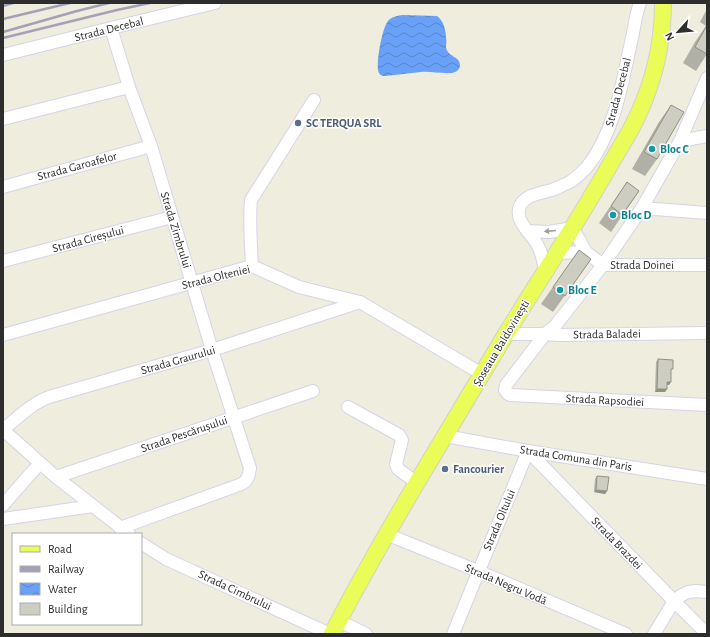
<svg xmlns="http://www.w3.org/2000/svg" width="710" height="637" font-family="'Alegreya Sans',sans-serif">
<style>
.water{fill:url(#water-waves)}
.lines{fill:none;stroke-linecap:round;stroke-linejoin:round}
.minor-casing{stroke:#d6d3e6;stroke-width:14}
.major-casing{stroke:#d1d1d1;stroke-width:18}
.minor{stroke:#fff;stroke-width:12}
.major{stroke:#e9fc57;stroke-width:16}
.rail{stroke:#a5a0b8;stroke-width:2.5}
.wall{fill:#b1b0a6}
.shaded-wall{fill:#909087}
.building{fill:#cecdc1;stroke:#909087}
.oneway{fill:#a0a0a0}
.service-dot{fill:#5c6f8a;stroke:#fff;stroke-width:1.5}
.culture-dot{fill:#0f9aa8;stroke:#fff;stroke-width:1.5}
.labels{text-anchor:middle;stroke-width:3;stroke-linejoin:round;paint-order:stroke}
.street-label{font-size:12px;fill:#2d2d2d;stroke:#fff}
.service-label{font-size:12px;font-weight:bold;fill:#4e5e75;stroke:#fff;text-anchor:start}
.culture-label{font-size:12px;font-weight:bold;fill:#0d838f;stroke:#fff;text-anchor:start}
</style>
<defs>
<pattern id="water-waves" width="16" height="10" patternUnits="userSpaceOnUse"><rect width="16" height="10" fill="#6aa1f8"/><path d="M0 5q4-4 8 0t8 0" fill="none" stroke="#5884c9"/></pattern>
</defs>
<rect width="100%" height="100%" fill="#efeede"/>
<path class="water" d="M402,15L437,16C443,20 446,30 446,38C447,41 446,44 446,47C447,57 460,56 460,65C460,68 458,71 455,72C449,75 430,71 421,72C409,73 397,75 385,76C382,76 381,76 379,73C375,66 382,28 388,21C391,17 397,16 402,15Z"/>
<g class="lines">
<defs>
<g id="minor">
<path d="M111,28L129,87L151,146L212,350L250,468C249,477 247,482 239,485L120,528"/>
<polyline points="3,55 111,28 215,3"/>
<polyline points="707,78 680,141 642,208 603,265 555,326 545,334 506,385 505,390 508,394 511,395 707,405"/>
<polyline points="3,119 129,87"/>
<polyline points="680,141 707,136"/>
<polyline points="3,187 151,146"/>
<polyline points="642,208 707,213"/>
<polyline points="527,231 549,232 573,228 586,252 603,265 707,265"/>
<polyline points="557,253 586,252"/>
<polyline points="3,261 172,217"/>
<path d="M252,266C251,244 249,222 251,200L314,100"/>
<path d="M545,272C544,263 542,254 538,246C532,234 516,223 519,209C522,195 541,193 552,190C557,188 563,185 568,183C576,179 581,173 587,167C616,131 623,77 633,33C635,23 636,13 640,3"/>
<polyline points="506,334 545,334 558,335 707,333"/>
<polyline points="3,335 252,266 299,287 360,302 482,374"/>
<polyline points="348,407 399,435 402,440 396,464 398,469 417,483"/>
<path d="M3,430C18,417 31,404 49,397L212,350L360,302"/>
<polyline points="3,430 56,477 129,534"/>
<polyline points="445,436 528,451 707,479"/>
<polyline points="56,477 313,391"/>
<polyline points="3,505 40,463"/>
<polyline points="3,519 93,506"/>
<polyline points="386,534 478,571 626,634"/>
<polyline points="141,543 166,559 330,634"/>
<polyline points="339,621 366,634"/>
<polyline points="453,634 528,451 674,601 707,634"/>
<polyline points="654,634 674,601 680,596 688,592 696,591 707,592"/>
</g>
<path id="major" d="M332,634C360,579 391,526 422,474C450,427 478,381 506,334C536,285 568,237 597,187C608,168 619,150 630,131C651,92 663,48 663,3"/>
</defs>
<use href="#minor" class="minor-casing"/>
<use href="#major" class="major-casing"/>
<use href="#minor" class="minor"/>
<use href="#major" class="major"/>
<g class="rail">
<polyline points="3,6 13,3"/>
<polyline points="3,19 70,3"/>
<polyline points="3,32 77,11 109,3"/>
<polyline points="3,38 117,10 150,3"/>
</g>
</g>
<g class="wall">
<polygon points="707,9 707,54 696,71 683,63 695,42 706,26 700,22"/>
<polygon points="671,105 657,159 645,176 632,169 659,122"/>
<polygon points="627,182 639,191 611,232 599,223"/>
<polygon points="579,250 591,259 553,312 541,304"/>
<polygon points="658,359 671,372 669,385 667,385 665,392 655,392 656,362"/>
<polygon points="597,476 607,491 605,494 594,492 595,479"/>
</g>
<g class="shaded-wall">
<polygon points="667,382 671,382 669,385 665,384"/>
<polygon points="657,389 667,389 665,392 655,392"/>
<polygon points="596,490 607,491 605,494 594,492"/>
</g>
<g class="building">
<polygon points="707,25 707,54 695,47"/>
<polygon points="671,105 684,112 657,159 644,152"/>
<polygon points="627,182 639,191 622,215 611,206"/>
<polygon points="579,250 591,259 565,296 553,287"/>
<polygon points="658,359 673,360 673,369 671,369 671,382 667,382 667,389 657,389"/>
<polygon points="597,476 609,477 607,491 596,490"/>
</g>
<defs><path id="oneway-solid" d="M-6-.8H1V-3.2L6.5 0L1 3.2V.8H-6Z"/></defs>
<use class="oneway" href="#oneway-solid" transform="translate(550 231) rotate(175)"/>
<g class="service-dot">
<circle cx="298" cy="123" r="4"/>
<circle cx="445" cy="469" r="4"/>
</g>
<g class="culture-dot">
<circle cx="652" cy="149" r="4"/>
<circle cx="613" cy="215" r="4"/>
<circle cx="560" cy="290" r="4"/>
</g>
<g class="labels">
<g class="street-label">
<text transform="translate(109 29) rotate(-14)" y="4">Strada Decebal</text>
<text transform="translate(618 92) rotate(-75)" y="4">Strada Decebal</text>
<text transform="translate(77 166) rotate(-15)" y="4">Strada Garoafelor</text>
<text transform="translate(176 230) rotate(73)" y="4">Strada Zimbrului</text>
<text transform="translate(88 239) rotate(-15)" y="4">Strada Cireșului</text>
<text x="642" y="269">Strada Doinei</text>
<text transform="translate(216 277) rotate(-14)" y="4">Strada Olteniei</text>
<text transform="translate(607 334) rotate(-1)" y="4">Strada Baladei</text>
<text transform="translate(501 343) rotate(-59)" y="4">Șoseaua Baldovinești</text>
<text transform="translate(178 360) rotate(-16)" y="4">Strada Graurului</text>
<text transform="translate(605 400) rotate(3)" y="4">Strada Rapsodiei</text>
<text transform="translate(184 434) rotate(-19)" y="4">Strada Pescărușului</text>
<text transform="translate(576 458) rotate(9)" y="4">Strada Comuna din Paris</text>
<text transform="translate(499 520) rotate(-67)" y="4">Strada Oltului</text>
<text transform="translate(617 543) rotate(46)" y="4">Strada Brazdei</text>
<text transform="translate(506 584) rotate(23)" y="4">Strada Negru Vodă</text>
<text transform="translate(235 590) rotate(25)" y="4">Strada Cimbrului</text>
</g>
<g class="service-label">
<text x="306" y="127">SC TERQUA SRL</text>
<text x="453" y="473">Fancourier</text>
</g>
<g class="culture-label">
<text x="660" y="153">Bloc C</text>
<text x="621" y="219">Bloc D</text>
<text x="568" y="294">Bloc E</text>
</g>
</g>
<rect width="710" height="637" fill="none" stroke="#2d2d2d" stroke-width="8"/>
<rect x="12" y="533" width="130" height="92" fill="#ffffff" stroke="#ababab"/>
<rect x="20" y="546" width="20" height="6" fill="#e9fc57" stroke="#ababab"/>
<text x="48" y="553" font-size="12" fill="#2d2d2d">Road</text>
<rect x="20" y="566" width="20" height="6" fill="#a5a0b8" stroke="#ababab"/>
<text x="48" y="573" font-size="12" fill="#2d2d2d">Railway</text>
<rect x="20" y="583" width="20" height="12" fill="url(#water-waves)" stroke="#ababab"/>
<text x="48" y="593" font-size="12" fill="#2d2d2d">Water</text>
<rect x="20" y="603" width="20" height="12" fill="#cecdc1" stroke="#ababab"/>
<text x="48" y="613" font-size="12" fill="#2d2d2d">Building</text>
<g transform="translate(678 32) rotate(243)" stroke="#ffffff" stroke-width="3" paint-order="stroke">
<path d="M0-3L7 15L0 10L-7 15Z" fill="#2d2d2d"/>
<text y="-6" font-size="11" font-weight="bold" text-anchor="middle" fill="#2d2d2d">N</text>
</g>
</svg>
